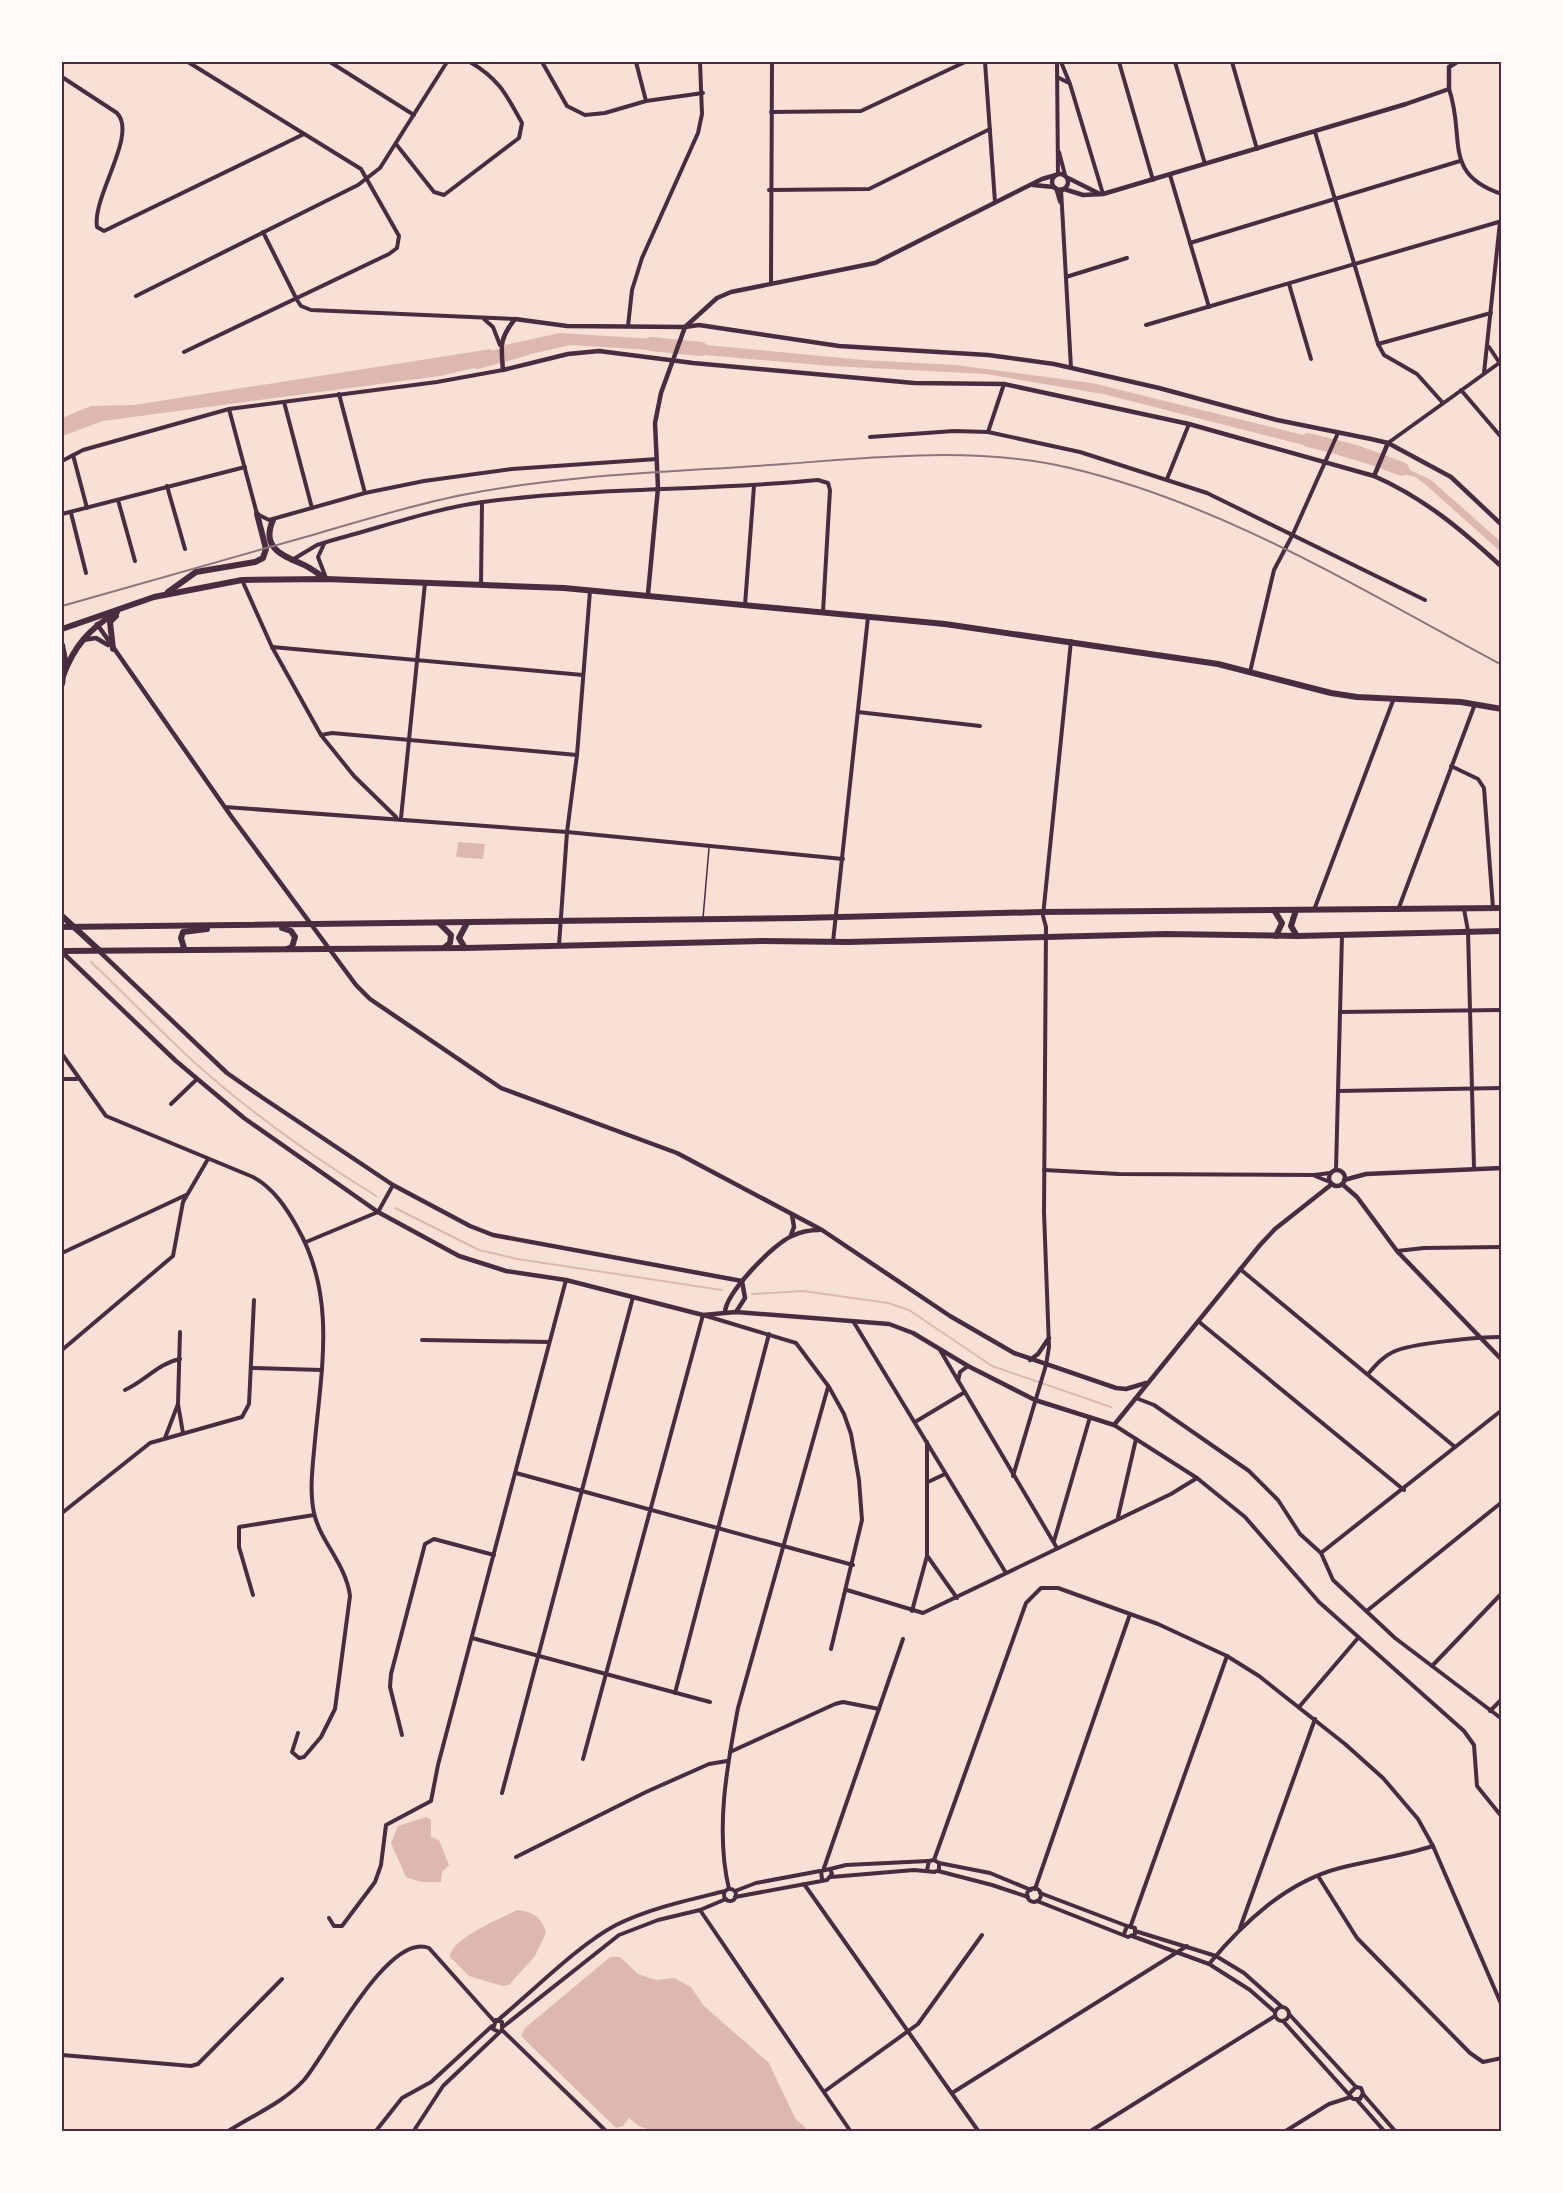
<svg xmlns="http://www.w3.org/2000/svg" width="1563" height="2193" font-family="Arial,sans-serif">
<style>
.water{fill:#dcb8b0}
.lines{fill:none;stroke-linecap:round;stroke-linejoin:round}
.stream{stroke:#dcb8b0;stroke-width:2}
.river{stroke:#dcb8b0;stroke-width:14}
.service{stroke:#4a2c40;stroke-width:1.5}
.minor{stroke:#4a2c40;stroke-width:4}
.tertiary{stroke:#4a2c40;stroke-width:4.5}
.primary{stroke:#4a2c40;stroke-width:6}
.rail{stroke:#8f747c;stroke-width:2}
.neatline{fill:none;stroke:#4a2c40;stroke-width:2}
</style>
<rect width="100%" height="100%" fill="#f7e1d7"/>
<g class="water">
<polygon points="560,333 670,340 667,351 571,345 509,359 505,345"/>
<polygon points="685,343 863,360 956,365 1092,383 1328,441 1323,450 1103,394 986,374 831,366 682,353"/>
<polygon points="491,349 495,363 440,376 103,421 62,436 62,418 91,406 134,405"/>
<polygon points="1343,445 1378,455 1375,466 1338,455"/>
<polygon points="1387,459 1431,480 1501,542 1501,552 1426,485 1415,477 1385,469"/>
<polygon points="458,842 485,844 483,859 456,857"/>
<polygon points="426,1817 431,1820 431,1837 439,1840 449,1865 442,1872 441,1882 421,1882 406,1877 391,1843 398,1826"/>
<path d="M517,1910C532,1911 543,1918 546,1933L535,1956L509,1985L502,1986L469,1976L450,1957C451,1938 501,1919 517,1910Z"/>
<polygon points="610,1957 620,1957 638,1974 656,1980 674,1978 691,1987 704,2006 769,2063 795,2118 809,2131 652,2131 639,2126 629,2118 623,2126 616,2128 521,2036 525,2028"/>
</g>
<g class="lines">
<g class="stream">
<path d="M91,962C125,994 158,1029 193,1061C249,1112 312,1156 376,1196"/>
<polyline points="395,1208 479,1250 517,1259 722,1290"/>
<polyline points="752,1294 803,1291 888,1303 909,1310 992,1366 1111,1407"/>
</g>
<g class="river">
<polyline points="651,344 701,349"/>
<polyline points="477,362 525,349"/>
<polyline points="1308,440 1356,452 1402,469"/>
</g>
<polyline class="service" points="703,918 709,848"/>
<g class="minor">
<polyline points="330,62 414,115"/>
<polyline points="542,62 567,106 585,115 605,113 646,101 703,93"/>
<polyline points="636,62 646,101"/>
<polyline points="985,62 995,202"/>
<polyline points="1057,62 1058,174"/>
<polyline points="1061,62 1070,84 1103,194"/>
<polyline points="1119,62 1153,180"/>
<polyline points="1175,62 1205,164"/>
<polyline points="1232,62 1257,149"/>
<path d="M62,77L117,113C138,135 92,196 97,227L104,231L304,134"/>
<polyline points="1057,77 1069,83"/>
<path d="M1449,89C1466,137 1441,174 1502,194"/>
<polyline points="771,112 861,111 965,62"/>
<polyline points="1315,132 1378,344 1384,355 1417,374 1443,403"/>
<path d="M396,144L434,192L444,195L519,138L522,123C506,94 499,79 470,62"/>
<polyline points="1059,152 1065,175"/>
<polyline points="1170,175 1209,307"/>
<polyline points="1056,188 1060,202"/>
<polyline points="1061,189 1071,368"/>
<polyline points="769,190 869,189 990,129"/>
<polyline points="263,232 297,300 301,306 311,310 515,319"/>
<polyline points="1190,243 1460,161"/>
<polyline points="1066,277 1127,258"/>
<polyline points="771,284 772,62"/>
<polyline points="1289,284 1311,359"/>
<polyline points="136,296 358,185 380,168 447,62"/>
<polyline points="484,319 493,327 500,345"/>
<polyline points="1146,325 1502,221"/>
<polyline points="628,326 632,290 642,258 698,133 702,114 700,62"/>
<polyline points="1378,344 1491,313"/>
<polyline points="1489,347 1499,362"/>
<polyline points="184,352 389,254 397,248 399,236 361,169 188,62"/>
<polyline points="1484,373 1500,222"/>
<polyline points="1461,390 1502,438"/>
<polyline points="339,394 365,493"/>
<polyline points="284,402 312,508"/>
<polyline points="229,409 257,514 269,520 365,493 424,481 512,469 657,459"/>
<polyline points="988,432 1004,384"/>
<polyline points="870,437 954,431 988,432 1080,452 1207,493 1425,600"/>
<polyline points="1388,443 1502,361"/>
<polyline points="73,455 87,508"/>
<polyline points="62,461 83,450 229,409 437,382 503,370"/>
<polyline points="1167,479 1189,424"/>
<polyline points="167,486 185,549"/>
<polyline points="118,500 135,561"/>
<polyline points="71,513 86,573"/>
<polyline points="62,514 245,467"/>
<polyline points="324,544 318,557 326,578"/>
<path d="M292,560L317,545L333,540C382,527 433,509 483,502C594,487 707,491 818,480L828,483L830,490L823,612"/>
<polyline points="242,580 272,647 321,735 354,776 396,817"/>
<polyline points="481,584 482,502"/>
<polyline points="745,605 754,486"/>
<polyline points="272,647 583,675"/>
<polyline points="1250,672 1274,570 1293,534 1338,433"/>
<polyline points="858,712 980,726"/>
<polyline points="321,735 332,733 577,755"/>
<polyline points="1451,766 1478,779 1484,788 1493,908"/>
<polyline points="225,807 567,832 843,859"/>
<polyline points="401,818 425,583"/>
<polyline points="1464,909 1468,931 1474,1168"/>
<polyline points="1314,910 1394,698"/>
<polyline points="1398,910 1475,704"/>
<polyline points="833,942 868,617"/>
<polyline points="559,945 567,832 577,755 590,591"/>
<polyline points="1340,1012 1502,1010"/>
<path d="M62,1054L106,1116L253,1177C273,1188 286,1207 297,1227C336,1295 322,1366 315,1440C313,1464 309,1489 314,1513C320,1541 346,1564 350,1596L335,1709L321,1737L304,1757L299,1758L292,1752L298,1733"/>
<polyline points="62,1079 77,1079"/>
<polyline points="1338,1091 1502,1088"/>
<polyline points="171,1104 196,1080"/>
<polyline points="1044,1170 1119,1174 1314,1175 1330,1173"/>
<polyline points="1336,1170 1342,935"/>
<polyline points="1315,1176 1330,1182"/>
<polyline points="306,1242 378,1212 393,1185"/>
<polyline points="1397,1251 1424,1248 1502,1247"/>
<polyline points="62,1253 186,1195"/>
<polyline points="1240,1269 1455,1447"/>
<polyline points="853,1321 1006,1573"/>
<polyline points="1198,1321 1404,1490"/>
<polyline points="180,1332 178,1404 183,1433"/>
<polyline points="422,1340 549,1342"/>
<polyline points="62,1350 173,1256 183,1202 208,1159"/>
<polyline points="940,1350 1057,1548"/>
<polyline points="252,1368 322,1370"/>
<path d="M1368,1374C1375,1366 1382,1357 1393,1352C1411,1343 1480,1337 1502,1337"/>
<polyline points="958,1381 960,1372 968,1366"/>
<path d="M125,1390C145,1381 159,1363 180,1359"/>
<polyline points="1136,1398 1154,1405 1249,1471 1278,1500 1300,1534 1321,1553 1333,1580 1395,1638 1502,1719"/>
<polyline points="915,1422 965,1392"/>
<polyline points="1114,1425 1197,1478 1245,1517 1319,1602 1464,1731 1474,1745 1477,1786 1502,1817"/>
<polyline points="165,1438 178,1404"/>
<polyline points="516,1473 853,1565"/>
<polyline points="1013,1476 1046,1365 1049,1347 1044,1212 1046,927 1043,916 1071,641"/>
<polyline points="928,1482 945,1474"/>
<polyline points="62,1513 150,1443 242,1417 249,1404 254,1300"/>
<polyline points="1118,1517 1136,1439"/>
<polyline points="1054,1541 1090,1417"/>
<polyline points="1321,1553 1502,1410"/>
<polyline points="928,1557 957,1598"/>
<polyline points="847,1590 923,1613 1171,1494 1197,1478"/>
<polyline points="253,1595 239,1547 239,1527 314,1515"/>
<polyline points="1368,1610 1502,1502"/>
<polyline points="912,1611 927,1556 927,1442"/>
<polyline points="472,1638 710,1702"/>
<polyline points="1432,1666 1502,1593"/>
<polyline points="675,1693 769,1334"/>
<polyline points="1299,1707 1358,1638"/>
<polyline points="1490,1711 1502,1699"/>
<polyline points="402,1735 390,1687 391,1674 425,1544 434,1539 494,1555"/>
<polyline points="730,1752 835,1704 843,1702 879,1709"/>
<polyline points="583,1759 703,1315 796,1343 829,1387 844,1414 851,1434 859,1480 862,1520 831,1649"/>
<polyline points="502,1793 633,1297"/>
<polyline points="516,1857 646,1792 709,1764 727,1761"/>
<polyline points="934,1860 1026,1603 1041,1588 1058,1588 1158,1624 1227,1656 1259,1676 1345,1744 1383,1778 1418,1819 1433,1846 1502,2006"/>
<polyline points="939,1863 990,1873 1031,1890"/>
<polyline points="824,1868 903,1639"/>
<polyline points="830,1869 846,1865 928,1861"/>
<polyline points="938,1871 992,1885 1028,1897"/>
<polyline points="1318,1876 1357,1938 1470,2053 1483,2062 1502,2058"/>
<polyline points="831,1877 914,1870 935,1872 939,1869 939,1863 934,1860 929,1861 927,1870"/>
<polyline points="804,1884 979,2132"/>
<circle cx="1034" cy="1895" r="7"/>
<path d="M729,1889C715,1830 727,1766 738,1708L828,1387"/>
<polyline points="1035,1889 1130,1614"/>
<circle cx="730" cy="1895" r="6"/>
<polyline points="735,1891 756,1883 820,1871"/>
<polyline points="1040,1893 1127,1926"/>
<polyline points="735,1897 827,1880 832,1874 830,1869 821,1871 822,1879"/>
<polyline points="1037,1901 1128,1937 1135,1934 1135,1928 1127,1926 1124,1934"/>
<polyline points="700,1910 851,2132"/>
<polyline points="329,1918 334,1926 342,1926 375,1882 381,1865 386,1825 431,1801 438,1765 566,1280"/>
<polyline points="1131,1925 1227,1656"/>
<polyline points="1240,1928 1315,1719"/>
<polyline points="1135,1931 1216,1956 1244,1973 1281,2006"/>
<polyline points="1132,1936 1209,1964 1250,1990 1275,2012"/>
<path d="M1209,1964C1243,1923 1286,1882 1340,1868C1371,1860 1402,1856 1433,1846"/>
<circle cx="1282" cy="2014" r="7"/>
<polyline points="1289,2014 1356,2087"/>
<path d="M498,2020C532,1992 578,1945 616,1925C650,1908 689,1900 725,1891"/>
<polyline points="1283,2021 1353,2099 1360,2099 1363,2093 1361,2088 1356,2087 1350,2093"/>
<polyline points="504,2026 619,1935 658,1920 700,1910 726,1899"/>
<polyline points="502,2030 607,2132"/>
<polyline points="62,2055 191,2066 198,2064 282,1979"/>
<polyline points="62,2079 62,2055"/>
<polyline points="825,2091 918,2024 982,1935"/>
<polyline points="952,2093 1187,1946"/>
<polyline points="1363,2094 1396,2132"/>
<polyline points="1357,2100 1385,2132"/>
<path d="M227,2132C253,2115 283,2103 304,2080C326,2055 388,1931 429,1948L494,2021"/>
<polyline points="375,2132 402,2098 431,2082 492,2026"/>
<polyline points="413,2132 443,2086 502,2030 502,2022 496,2020 493,2029 499,2032"/>
<polyline points="1089,2132 1275,2016"/>
<polyline points="1284,2132 1329,2104 1351,2097"/>
</g>
<g class="tertiary">
<circle cx="1060" cy="182" r="8"/>
<polyline points="1068,178 1100,194"/>
<polyline points="1033,185 1054,187"/>
<polyline points="1064,189 1083,195 1103,194 1406,104 1449,89 1449,67 1457,62"/>
<polyline points="1374,476 1388,443"/>
<path d="M1502,525L1451,477L1388,443L1371,439L1277,420L1159,388L1054,364L988,355L839,346L699,325L685,327L567,326L515,319C499,339 501,346 503,370L568,354L599,351L693,363L914,383L1004,384L1189,424L1374,476C1424,498 1462,530 1502,567"/>
<polyline points="648,594 658,488 655,423 661,393 685,327 717,298 731,292 875,263 1042,179 1056,175"/>
<polyline points="97,624 231,816 356,985 370,999 501,1088 677,1153 822,1230 950,1316 1014,1353 1116,1388 1126,1389 1146,1383"/>
<polyline points="83,640 96,638 108,645"/>
<polyline points="99,951 227,1073 263,1098 393,1185 470,1226 493,1235 742,1281 745,1298 736,1312"/>
<polyline points="62,952 176,1061 244,1118 378,1212 459,1256 506,1271 566,1280 703,1315 736,1312 889,1324 913,1333 968,1366 1035,1400 1114,1425 1260,1245 1275,1229 1332,1184"/>
<circle cx="1337" cy="1178" r="8"/>
<polyline points="1344,1180 1366,1174 1502,1168"/>
<polyline points="1342,1184 1357,1197 1397,1251 1502,1360"/>
<polyline points="791,1235 794,1227 792,1215"/>
<path d="M725,1312C726,1293 773,1244 792,1236C800,1232 810,1230 819,1230"/>
<polyline points="1030,1360 1038,1354 1049,1338"/>
</g>
<g class="primary">
<path d="M273,520C261,547 281,555 302,564C310,567 318,574 326,579"/>
<polyline points="168,592 196,572 255,562 263,558 266,549 257,514"/>
<polyline points="62,629 154,597 242,580 326,579 564,588 945,624 1218,664 1331,693 1357,697 1461,702 1502,709"/>
<polyline points="62,645 65,660 62,684"/>
<polyline points="113,649 110,622 116,616"/>
<path d="M63,676C74,646 90,628 117,612"/>
<polyline points="1274,910 1282,923 1276,936"/>
<polyline points="1296,910 1291,926 1297,936"/>
<polyline points="62,916 99,950"/>
<polyline points="439,923 451,935 450,943 445,947"/>
<polyline points="62,927 801,918 1043,912 1502,908"/>
<polyline points="282,928 291,931 295,937 292,947 287,949"/>
<polyline points="184,948 181,938 183,932 207,929"/>
<polyline points="465,948 459,938 467,923"/>
<polyline points="62,951 465,948 763,941 848,942 1166,934 1298,936 1502,931"/>
</g>
<path class="rail" d="M62,606C146,582 231,558 316,534C364,520 412,505 462,495C567,474 677,472 784,464C880,457 976,446 1070,468C1224,504 1363,591 1502,665"/>
</g>
<rect width="1563" height="2193" fill="none" stroke="#fffaf5" stroke-width="126"/>
<rect x="63" y="63" width="1437" height="2067" class="neatline"/>
</svg>
